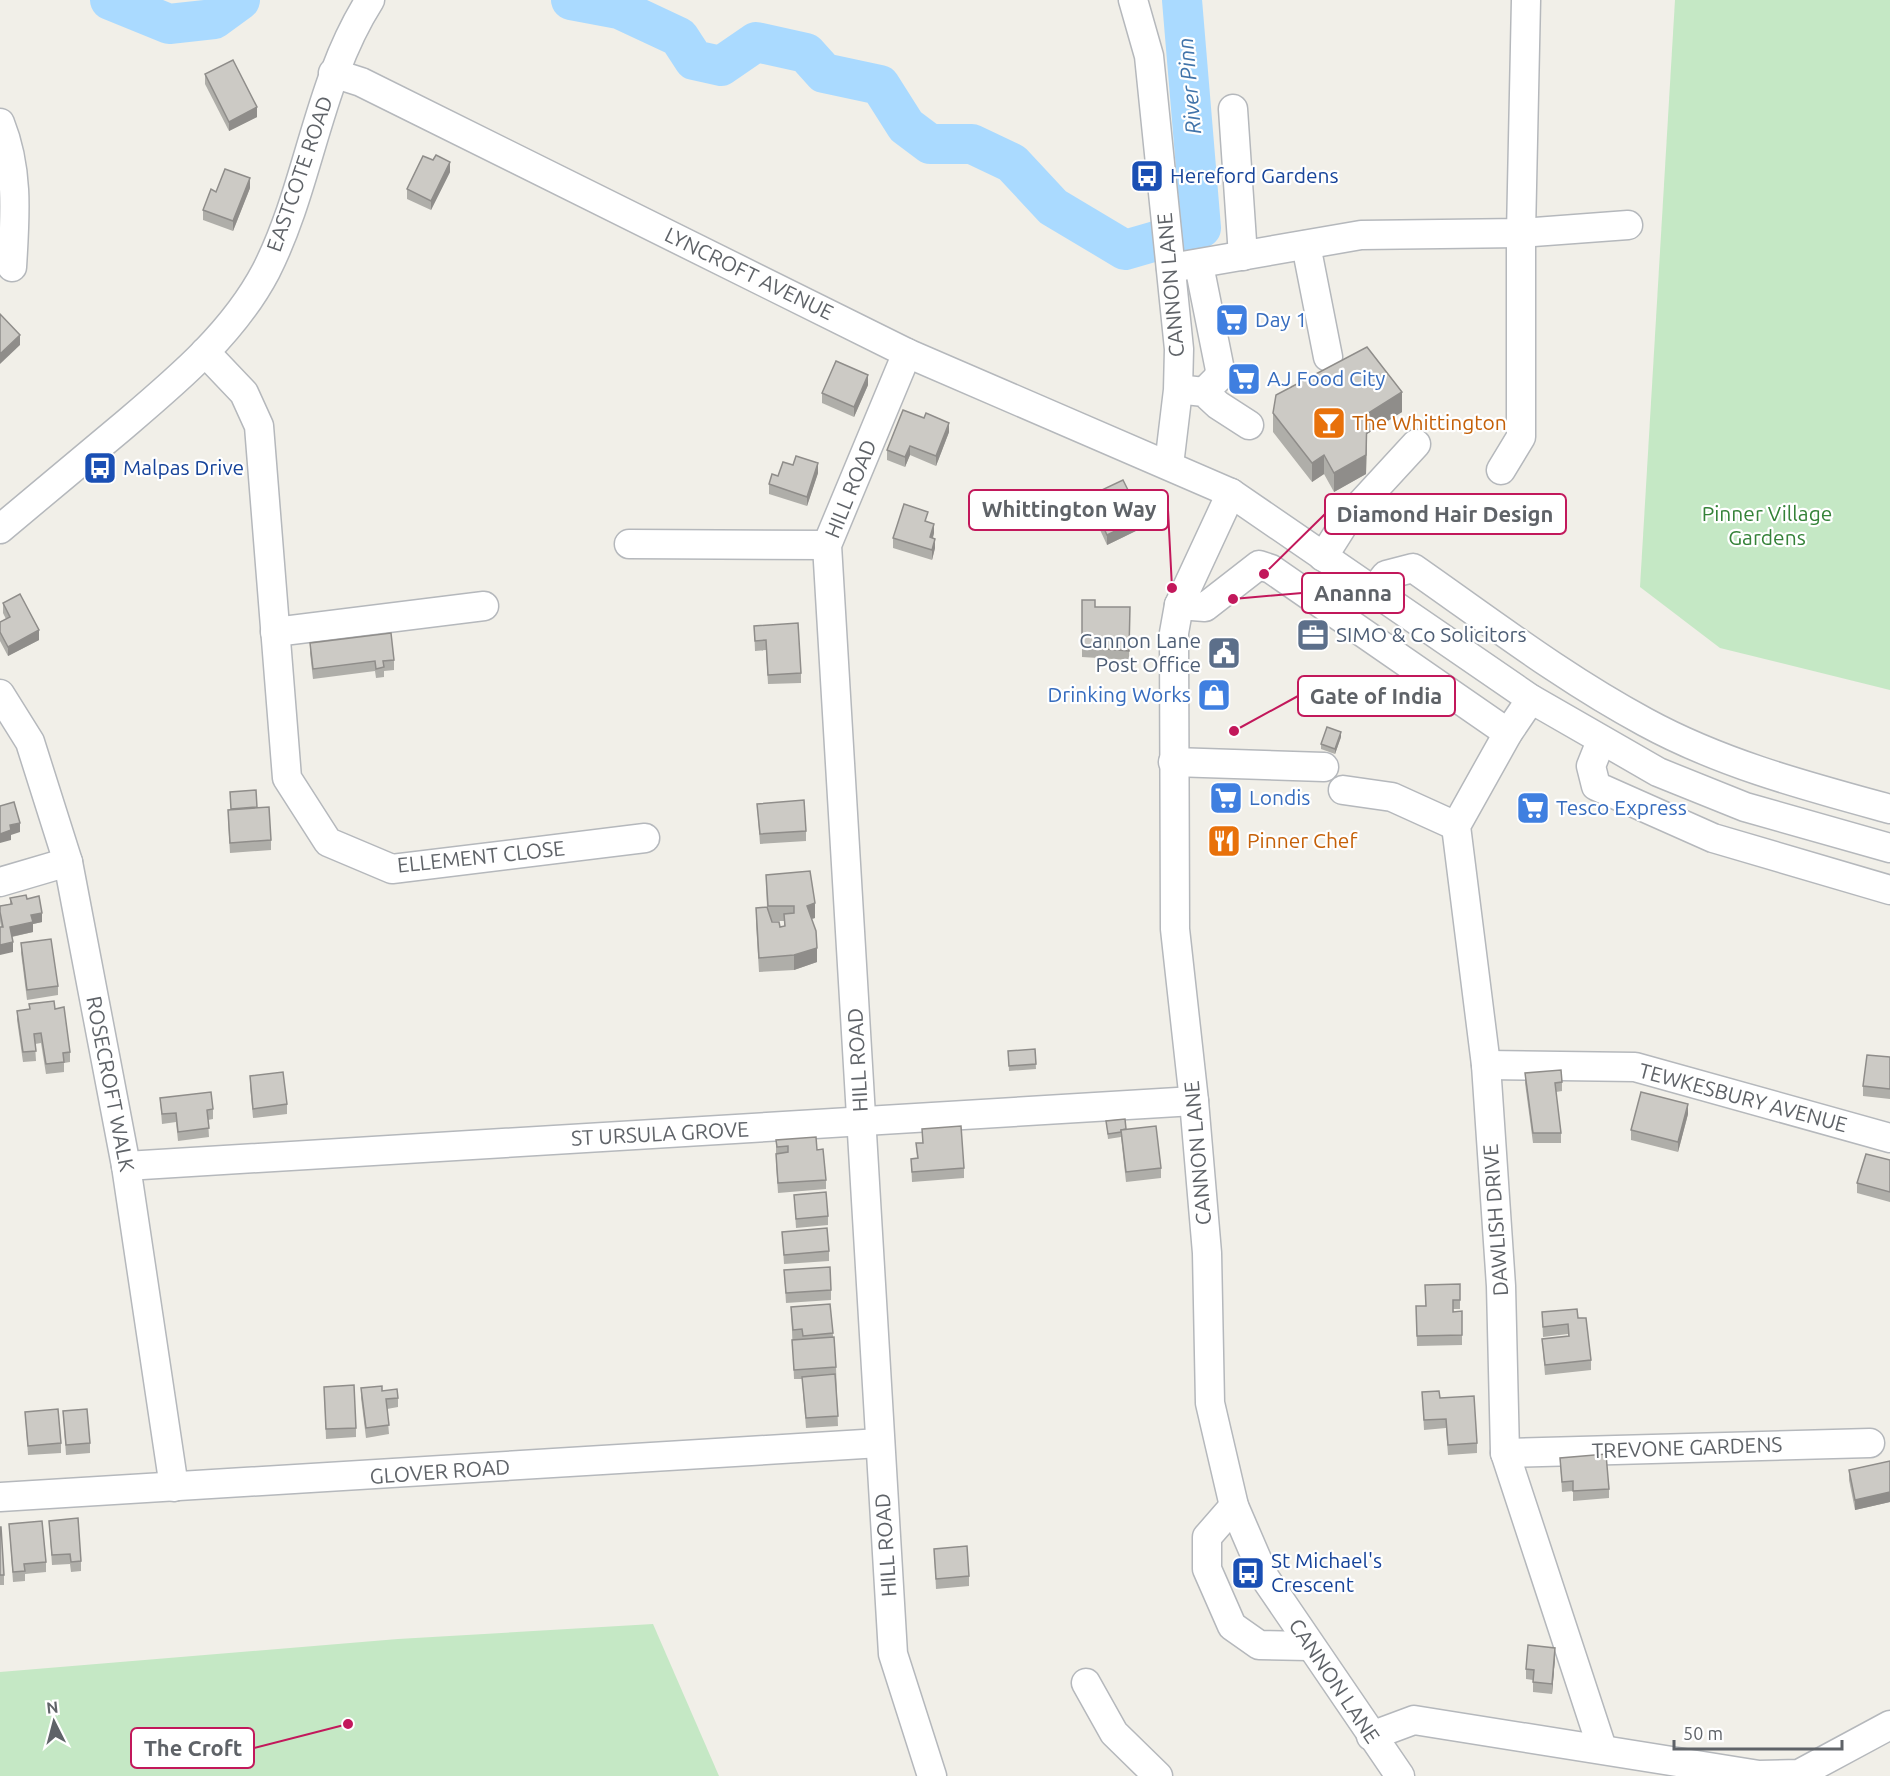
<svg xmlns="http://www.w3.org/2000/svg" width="1890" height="1776" font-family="Ubuntu,sans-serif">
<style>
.park{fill:#c5e8c5}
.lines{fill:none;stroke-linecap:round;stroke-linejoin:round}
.river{stroke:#aadaff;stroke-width:40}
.minor-casing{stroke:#b5b8bc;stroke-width:31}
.minor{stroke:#fff;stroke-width:28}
.wall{fill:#afaea9;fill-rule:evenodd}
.shaded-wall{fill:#8f8d8a}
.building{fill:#cccac5;stroke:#8f8d8a;stroke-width:1.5}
.labels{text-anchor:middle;stroke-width:4.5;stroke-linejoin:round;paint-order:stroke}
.street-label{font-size:21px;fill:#5f6368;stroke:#fff}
.transit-label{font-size:21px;fill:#164399;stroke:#fff;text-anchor:start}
.shop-label{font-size:21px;fill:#366cbe;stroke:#fff;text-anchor:start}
.food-label{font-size:21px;fill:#c56008;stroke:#fff;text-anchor:start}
.park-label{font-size:21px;fill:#348238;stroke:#fff}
.service-label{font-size:21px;fill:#4e5e75;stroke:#fff;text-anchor:start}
.water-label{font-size:22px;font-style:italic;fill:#4174aa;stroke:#fff}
.leader{fill:none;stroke:#c2185b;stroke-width:2}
.callout-dot{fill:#c2185b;stroke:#fff;stroke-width:2}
.callout{fill:#fff;stroke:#c2185b;stroke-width:2}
.callout-label{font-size:22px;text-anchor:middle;font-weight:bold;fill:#5f6368}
</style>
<rect width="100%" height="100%" fill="#f1efe8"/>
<g class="park">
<polygon points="1675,0 1890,0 1890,690 1720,648 1640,587"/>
<polygon points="653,1624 719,1776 0,1776 0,1672 398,1639"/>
</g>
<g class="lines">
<g class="river">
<polyline points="110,0 169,24 214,19 240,0"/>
<polyline points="571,0 619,9 679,37 694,60 721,66 756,42 806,53 824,73 880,85 906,126 930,144 972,144 1012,163 1053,207 1125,250 1201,228 1182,0"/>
</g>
<defs>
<g id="minor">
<polyline points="1133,0 1149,56 1179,349 1178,390 1169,465"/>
<polyline points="333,73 361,82 907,353 1231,493 1531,699 1658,772 1745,807 1890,848"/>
<polyline points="1233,109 1243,256"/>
<path d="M0,123C19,170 15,217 12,267"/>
<polyline points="1306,245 1328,357"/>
<polyline points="1199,265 1220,370 1218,378 1204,392"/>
<polyline points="1171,268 1361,235 1521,233 1628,225"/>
<polyline points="205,352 244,393 259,426 287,778 328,842 392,869 645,838"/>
<polyline points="907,353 827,545 893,1654 932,1776"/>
<polyline points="1186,390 1204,392 1218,405 1249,425"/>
<polyline points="1501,470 1521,437 1521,233 1526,0"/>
<polyline points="1231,493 1179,605 1174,633 1175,929 1194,1101 1207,1253 1210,1403 1234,1506 1265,1578 1400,1776"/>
<path d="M0,529C41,495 81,461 122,427C176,381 233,334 266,271C310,184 317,83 370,0"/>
<polyline points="629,544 827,545"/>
<polyline points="1323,557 1347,519 1416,444"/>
<path d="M1374,590L1386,575L1413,568C1489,621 1563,678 1645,722C1722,764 1806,786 1890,809"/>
<polyline points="1179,605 1205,607 1259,565 1271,569 1508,733"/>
<polyline points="275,632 484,606"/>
<polyline points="0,694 30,742 68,862 126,1166 174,1487"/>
<polyline points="1531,699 1508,733 1456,826 1486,1065 1501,1286 1505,1453 1602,1748"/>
<polyline points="1601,741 1591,766 1596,786 1713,838 1890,890"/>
<polyline points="1173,762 1324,767"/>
<polyline points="1343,790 1392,797 1456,826"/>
<polyline points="0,882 68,862"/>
<polyline points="1486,1065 1635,1067 1890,1138"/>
<polyline points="126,1166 1194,1101"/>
<polyline points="1505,1453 1870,1443"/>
<polyline points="0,1497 880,1443"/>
<polyline points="1234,1506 1207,1537 1207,1569 1232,1626 1259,1645 1309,1646"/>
<polyline points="1086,1683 1114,1733 1158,1776"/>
<polyline points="1371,1736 1414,1720 1759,1775 1799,1774 1890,1725"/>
</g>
</defs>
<use href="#minor" class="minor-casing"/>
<use href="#minor" class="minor"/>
</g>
<g class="wall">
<polygon points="205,74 257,117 229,131 205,84"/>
<polygon points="433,160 450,172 431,210 407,199 407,189"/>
<polygon points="250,188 233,231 203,220 203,210"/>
<polygon points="868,385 854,417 822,403 822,393"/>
<polygon points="1402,412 1367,434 1366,474 1334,492 1324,474 1312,482 1273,432 1273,413"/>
<polygon points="949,432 936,466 910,455 905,467 887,460 887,450"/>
<polygon points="818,473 807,506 769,494 769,484 778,476"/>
<polygon points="1089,496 1142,528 1107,545 1089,506"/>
<polygon points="928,522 934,533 933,538 935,548 932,560 893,548 893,538"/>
<polygon points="1082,600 1095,607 1130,607 1129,660 1082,657"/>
<polygon points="3,603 39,640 8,656 0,641 0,622 6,619 3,613"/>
<polygon points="754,626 801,673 801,683 768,684 766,650 755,651"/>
<polygon points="310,643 394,660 394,670 384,671 384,677 376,678 375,671 313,679 310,653"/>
<polygon points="1341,737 1335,754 1321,749 1321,744"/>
<polygon points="230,792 257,808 271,840 271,850 230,853 228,820 228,810 231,810"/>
<polygon points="757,804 806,831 806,841 760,844"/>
<path d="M766,875L815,918L811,919L817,962L794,970L759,972L756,923V908L767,909ZM771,921H784V926L780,927L772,922Z"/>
<polygon points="10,898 27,899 42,922 33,924 33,932 12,937 13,952 1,927 0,921 0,906 10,904"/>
<polygon points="21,943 58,986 58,995 27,1000 21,953"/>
<polygon points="29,1004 55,1009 70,1052 70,1062 64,1063 64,1072 46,1074 41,1043 35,1044 36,1061 23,1062 17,1020 17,1011 29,1009"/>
<polygon points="1035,1049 1036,1069 1009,1071 1008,1051"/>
<polygon points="1890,1057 1890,1099 1863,1096 1863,1086"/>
<polygon points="1525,1073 1562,1082 1562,1091 1556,1092 1561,1133 1561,1143 1533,1143 1525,1083"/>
<polygon points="250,1076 287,1104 287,1114 253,1118 250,1086"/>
<polygon points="160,1098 213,1109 213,1119 208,1120 209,1137 178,1141 176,1122 162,1124"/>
<polygon points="1688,1114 1678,1152 1631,1140 1631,1130"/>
<polygon points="1106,1121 1126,1129 1161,1168 1161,1178 1126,1182 1121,1137 1108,1139"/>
<polygon points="922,1129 964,1168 964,1178 912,1182 911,1159 917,1158 916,1143 923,1143"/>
<polygon points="776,1140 817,1150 826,1180 826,1189 778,1193 776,1163"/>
<polygon points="1890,1160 1890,1202 1857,1193 1857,1183"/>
<polygon points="794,1195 828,1216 828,1225 796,1228"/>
<polygon points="782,1232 829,1251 829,1261 784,1264"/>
<polygon points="784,1270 831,1290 831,1300 786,1303"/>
<polygon points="1460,1284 1460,1309 1453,1309 1462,1335 1462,1345 1417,1346 1416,1306 1426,1306"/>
<polygon points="830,1304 836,1367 838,1426 806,1428 802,1379 794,1379 791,1307"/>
<polygon points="1542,1312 1578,1318 1591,1360 1591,1370 1545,1375 1542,1339 1568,1336 1568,1334 1543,1337"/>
<polygon points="324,1387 356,1428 356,1437 326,1439"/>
<polygon points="361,1388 382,1391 398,1398 398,1407 387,1409 389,1434 366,1438 361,1398"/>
<polygon points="1422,1392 1440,1398 1477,1443 1477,1453 1448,1455 1446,1428 1424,1430"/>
<polygon points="63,1411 90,1443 90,1453 66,1455"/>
<polygon points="25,1412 61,1443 61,1453 28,1455"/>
<polygon points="1560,1458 1609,1489 1609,1498 1573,1501 1573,1491 1562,1492"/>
<polygon points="1890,1461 1890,1502 1855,1510 1849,1480 1849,1470"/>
<polygon points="49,1521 81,1561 81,1571 71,1572 70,1564 52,1565"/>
<polygon points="9,1524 46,1562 46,1572 25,1574 25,1581 13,1582"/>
<polygon points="0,1527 4,1575 4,1585 0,1585"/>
<polygon points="934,1549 969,1576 969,1586 936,1589"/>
<polygon points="1555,1658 1552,1694 1533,1692 1533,1680 1526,1679 1526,1669"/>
</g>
<g class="shaded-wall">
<polygon points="257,107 257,117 229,131 229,122"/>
<polygon points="450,162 450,172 431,210 431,201"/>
<polygon points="250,178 250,188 233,231 233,221"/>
<polygon points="20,335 20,345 0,364 0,354"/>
<polygon points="868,375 868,385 854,417 854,407"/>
<polygon points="1402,392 1402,412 1367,434 1366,474 1334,492 1334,473 1367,414"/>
<polygon points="949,423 949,432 936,466 936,456"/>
<polygon points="910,446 910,455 905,467 905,457"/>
<polygon points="1324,455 1324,474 1312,482 1312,463"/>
<polygon points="818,463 818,473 807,506 807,497"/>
<polygon points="1142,518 1142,528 1107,545 1107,535"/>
<polygon points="934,524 934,533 930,547 930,537"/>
<polygon points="935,539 935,548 932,560 932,550"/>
<polygon points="39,630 39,640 8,656 8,647"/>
<polygon points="1341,732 1341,737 1335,754 1335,749"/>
<polygon points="20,823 20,832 11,835 11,840 0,843 0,834 10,825"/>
<polygon points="815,903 815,918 807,920 807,906"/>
<polygon points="42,913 42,922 33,924 33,932 10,937 10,927 31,915"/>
<polygon points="13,942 13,952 0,955 0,945"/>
<polygon points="817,948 817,962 794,970 794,955"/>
<polygon points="1688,1104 1688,1114 1678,1152 1678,1142"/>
<polygon points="1890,1492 1890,1502 1855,1510 1855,1500"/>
<polygon points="1555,1648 1555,1658 1552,1694 1552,1684"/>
</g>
<g class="building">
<polygon points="233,60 257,107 229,122 205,74"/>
<polygon points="436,155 450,162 431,201 407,189 423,156 433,160"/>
<polygon points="225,169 250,178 233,221 203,210 211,189 216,192"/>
<polygon points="0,314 20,335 0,354"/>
<polygon points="1367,347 1402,392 1367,414 1366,455 1334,473 1324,455 1312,463 1273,413 1276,395"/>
<polygon points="836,361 868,375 854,407 822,393"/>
<polygon points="903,410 924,418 926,413 949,423 936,456 910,446 905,457 887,450"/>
<polygon points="796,456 818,463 807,497 769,484 772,474 778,476 783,462 793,465"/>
<polygon points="1123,480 1142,518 1107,535 1089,496"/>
<polygon points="904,504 928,512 925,521 934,524 930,537 935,539 932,550 893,538"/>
<polygon points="20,594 39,630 8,647 0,632 0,622 10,617 3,603"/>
<polygon points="1082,600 1095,600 1095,607 1130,607 1129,651 1082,647"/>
<polygon points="798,623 801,673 768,675 766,640 755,641 754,626"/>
<polygon points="391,633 394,660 383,661 384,667 376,669 375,661 313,669 310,643"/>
<polygon points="1327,727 1341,732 1335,749 1321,744"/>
<polygon points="256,790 257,807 231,809 230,792"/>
<polygon points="804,800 806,831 760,834 757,804"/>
<polygon points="14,802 20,823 10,825 11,830 0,834 0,806"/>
<polygon points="269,807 271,840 230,843 228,810"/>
<polygon points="810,871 815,903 807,906 816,931 817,948 794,955 759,958 756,908 767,907 772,922 779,922 780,927 785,926 784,914 794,913 794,906 768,906 766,875"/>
<polygon points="26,895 27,899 39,896 42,913 31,915 33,922 10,927 13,942 0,945 0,927 3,927 0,912 0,906 12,904 10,898"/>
<polygon points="51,939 58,986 27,990 21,943"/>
<polygon points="54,1001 55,1009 64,1007 70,1052 63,1053 64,1062 46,1064 41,1033 34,1034 36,1051 23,1052 17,1011 30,1009 29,1004"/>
<polygon points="1035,1049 1036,1064 1009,1066 1008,1051"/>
<polygon points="1867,1055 1890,1057 1890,1089 1863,1086"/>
<polygon points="1561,1070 1562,1082 1555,1083 1561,1133 1533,1133 1525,1073"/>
<polygon points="283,1072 287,1104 253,1109 250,1076"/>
<polygon points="211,1092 213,1109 207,1110 209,1128 178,1132 176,1113 162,1114 160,1098"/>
<polygon points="1641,1092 1688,1104 1678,1142 1631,1130"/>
<polygon points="1125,1119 1126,1129 1121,1130 1121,1132 1108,1134 1106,1121"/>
<polygon points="961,1126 964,1168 912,1172 911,1159 918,1158 916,1143 923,1143 922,1129"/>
<polygon points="1156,1126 1161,1168 1126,1172 1121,1130"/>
<polygon points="816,1137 817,1150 823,1149 826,1180 778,1183 776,1154 788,1152 788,1146 777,1147 776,1140"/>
<polygon points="1866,1154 1890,1160 1890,1192 1857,1183"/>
<polygon points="826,1192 828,1216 796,1219 794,1195"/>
<polygon points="827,1228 829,1251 784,1255 782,1232"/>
<polygon points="830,1267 831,1290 786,1293 784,1270"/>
<polygon points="1460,1284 1460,1300 1453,1300 1453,1312 1462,1311 1462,1335 1417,1336 1416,1306 1426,1306 1425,1285"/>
<polygon points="830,1304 833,1333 803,1336 802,1329 793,1330 791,1307"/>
<polygon points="1577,1309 1578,1318 1586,1318 1591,1360 1545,1365 1542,1339 1569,1336 1568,1324 1543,1327 1542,1312"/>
<polygon points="834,1337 836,1367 794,1370 792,1340"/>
<polygon points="835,1374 838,1416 806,1418 802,1377"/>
<polygon points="354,1385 356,1428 326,1429 324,1387"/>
<polygon points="382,1386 382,1391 397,1389 398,1398 386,1399 389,1425 366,1428 361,1388"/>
<polygon points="1439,1391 1440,1398 1474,1396 1477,1443 1448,1445 1446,1419 1424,1420 1422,1392"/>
<polygon points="58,1409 61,1443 28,1446 25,1412"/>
<polygon points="87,1409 90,1443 66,1445 63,1411"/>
<polygon points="1606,1454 1609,1489 1573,1491 1573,1481 1562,1482 1560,1458"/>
<polygon points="1890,1461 1890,1492 1855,1500 1849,1470"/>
<polygon points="78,1518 81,1561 71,1562 70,1554 52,1555 49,1521"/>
<polygon points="42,1521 46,1562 24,1564 25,1571 13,1572 9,1524"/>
<polygon points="0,1527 1,1527 4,1575 0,1575"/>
<polygon points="967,1546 969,1576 936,1579 934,1549"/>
<polygon points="1528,1645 1555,1648 1552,1684 1533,1682 1534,1670 1526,1669"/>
</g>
<defs>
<symbol id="bus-square" viewBox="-11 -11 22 22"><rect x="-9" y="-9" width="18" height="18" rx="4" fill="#1a4fb4" stroke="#fff"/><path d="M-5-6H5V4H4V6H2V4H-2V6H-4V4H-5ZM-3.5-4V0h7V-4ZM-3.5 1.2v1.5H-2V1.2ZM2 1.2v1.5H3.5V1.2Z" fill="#fff"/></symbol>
<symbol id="supermarket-square" viewBox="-11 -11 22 22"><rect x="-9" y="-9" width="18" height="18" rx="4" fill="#3f7fe0" stroke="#fff"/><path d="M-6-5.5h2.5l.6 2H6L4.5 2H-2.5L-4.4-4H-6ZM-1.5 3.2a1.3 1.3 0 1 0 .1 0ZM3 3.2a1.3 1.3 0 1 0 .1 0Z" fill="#fff"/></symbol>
<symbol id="bar-square" viewBox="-11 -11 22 22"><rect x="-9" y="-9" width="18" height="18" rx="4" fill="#e8710a" stroke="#fff"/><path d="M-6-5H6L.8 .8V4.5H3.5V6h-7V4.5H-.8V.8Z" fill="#fff"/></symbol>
<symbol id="office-square" viewBox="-11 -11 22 22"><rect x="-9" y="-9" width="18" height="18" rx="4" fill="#5c6f8a" stroke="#fff"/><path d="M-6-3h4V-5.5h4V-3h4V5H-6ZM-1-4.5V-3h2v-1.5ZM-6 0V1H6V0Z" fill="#fff"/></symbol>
<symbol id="civic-square" viewBox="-11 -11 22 22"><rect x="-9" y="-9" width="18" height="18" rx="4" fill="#5c6f8a" stroke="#fff"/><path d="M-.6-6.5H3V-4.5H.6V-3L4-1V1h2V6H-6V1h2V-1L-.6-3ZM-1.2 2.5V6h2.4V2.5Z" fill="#fff"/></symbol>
<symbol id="shop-square" viewBox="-11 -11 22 22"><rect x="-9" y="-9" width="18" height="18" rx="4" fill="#3f7fe0" stroke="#fff"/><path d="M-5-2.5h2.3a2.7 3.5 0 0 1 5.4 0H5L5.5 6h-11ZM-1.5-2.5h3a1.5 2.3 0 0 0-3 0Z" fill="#fff"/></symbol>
<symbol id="restaurant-square" viewBox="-11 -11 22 22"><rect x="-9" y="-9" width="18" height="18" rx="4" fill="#e8710a" stroke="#fff"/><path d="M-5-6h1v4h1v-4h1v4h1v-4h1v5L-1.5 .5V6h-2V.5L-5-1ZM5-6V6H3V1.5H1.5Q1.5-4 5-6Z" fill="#fff"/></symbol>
</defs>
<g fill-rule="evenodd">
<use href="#bus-square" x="1128" y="157" width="38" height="38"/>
<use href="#supermarket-square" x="1213" y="301" width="38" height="38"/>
<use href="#supermarket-square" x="1225" y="360" width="38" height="38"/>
<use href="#bar-square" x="1310" y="404" width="38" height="38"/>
<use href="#bus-square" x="81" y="449" width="38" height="38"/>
<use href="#office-square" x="1294" y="616" width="38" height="38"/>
<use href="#civic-square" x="1205" y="634" width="38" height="38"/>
<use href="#shop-square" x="1195" y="676" width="38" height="38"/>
<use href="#supermarket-square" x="1207" y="779" width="38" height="38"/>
<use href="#supermarket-square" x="1514" y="789" width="38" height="38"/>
<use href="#restaurant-square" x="1205" y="822" width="38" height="38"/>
<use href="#bus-square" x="1229" y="1554" width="38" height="38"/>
</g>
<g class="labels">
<g class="street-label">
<text transform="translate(300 174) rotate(-71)" y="7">EASTCOTE ROAD</text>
<text transform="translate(749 274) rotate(26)" y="7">LYNCROFT AVENUE</text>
<text transform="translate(1171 285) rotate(-95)" y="7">CANNON LANE</text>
<text transform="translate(851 489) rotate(-68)" y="7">HILL ROAD</text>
<text transform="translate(481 857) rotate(-6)" y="7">ELLEMENT CLOSE</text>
<text transform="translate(858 1060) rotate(-93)" y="7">HILL ROAD</text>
<text transform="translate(110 1084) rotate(79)" y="7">ROSECROFT WALK</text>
<text transform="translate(1743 1098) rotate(15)" y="7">TEWKESBURY AVENUE</text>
<text transform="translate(660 1134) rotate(-3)" y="7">ST URSULA GROVE</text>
<text transform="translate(1198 1153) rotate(-95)" y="7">CANNON LANE</text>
<text transform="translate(1496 1220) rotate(-94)" y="7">DAWLISH DRIVE</text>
<text transform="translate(1687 1448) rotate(-2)" y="7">TREVONE GARDENS</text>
<text transform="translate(440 1472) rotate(-4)" y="7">GLOVER ROAD</text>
<text transform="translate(886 1545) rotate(-94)" y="7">HILL ROAD</text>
<text transform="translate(1334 1681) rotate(56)" y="7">CANNON LANE</text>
</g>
<g class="transit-label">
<text x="1170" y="183">Hereford Gardens</text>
<text x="123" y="475">Malpas Drive</text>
<text x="1271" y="1568">St Michael's<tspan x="1271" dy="24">Crescent</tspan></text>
</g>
<g class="shop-label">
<text x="1255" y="327">Day 1</text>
<text x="1267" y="386">AJ Food City</text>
<text x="1191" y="702" text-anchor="end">Drinking Works</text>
<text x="1249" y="805">Londis</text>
<text x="1556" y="815">Tesco Express</text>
</g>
<g class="food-label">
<text x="1352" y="430">The Whittington</text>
<text x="1247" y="848">Pinner Chef</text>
</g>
<g class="park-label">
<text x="1767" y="521">Pinner Village<tspan x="1767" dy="24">Gardens</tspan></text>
</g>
<g class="service-label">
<text x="1336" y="642">SIMO &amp; Co Solicitors</text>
<text x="1201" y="648" text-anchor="end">Cannon Lane<tspan x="1201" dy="24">Post Office</tspan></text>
</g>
<g class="water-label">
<text transform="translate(1189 86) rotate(-95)" y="8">River Pinn</text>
</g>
</g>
<path class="leader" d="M1172 588L1168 510M1264 574L1325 514M1233 599L1302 593M1234 731L1298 696M348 1724L254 1748"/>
<g class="callout-dot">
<circle cx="1172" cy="588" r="6"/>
<circle cx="1264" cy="574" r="6"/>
<circle cx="1233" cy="599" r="6"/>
<circle cx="1234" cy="731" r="6"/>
<circle cx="348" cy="1724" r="6"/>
</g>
<g class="callout">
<rect x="969" y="490" width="199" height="40" rx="6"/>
<rect x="1325" y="494" width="241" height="40" rx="6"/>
<rect x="1302" y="573" width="102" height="40" rx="6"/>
<rect x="1298" y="676" width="157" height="40" rx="6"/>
<rect x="131" y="1728" width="123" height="40" rx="6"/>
</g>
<g class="callout-label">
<text x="1069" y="517">Whittington Way</text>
<text x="1445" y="522">Diamond Hair Design</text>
<text x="1353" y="601">Ananna</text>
<text x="1376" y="704">Gate of India</text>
<text x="193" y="1756">The Croft</text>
</g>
<g transform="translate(54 1722) rotate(354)" stroke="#ffffff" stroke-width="4.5" paint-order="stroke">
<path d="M0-4.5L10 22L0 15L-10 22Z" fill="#5f6368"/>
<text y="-9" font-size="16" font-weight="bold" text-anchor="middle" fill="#5f6368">N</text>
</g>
<path d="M1674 1740v9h168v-9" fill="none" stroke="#5f6368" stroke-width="3"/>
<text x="1683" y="1740" font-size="18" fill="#5f6368" stroke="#ffffff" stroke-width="4.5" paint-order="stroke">50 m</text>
</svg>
